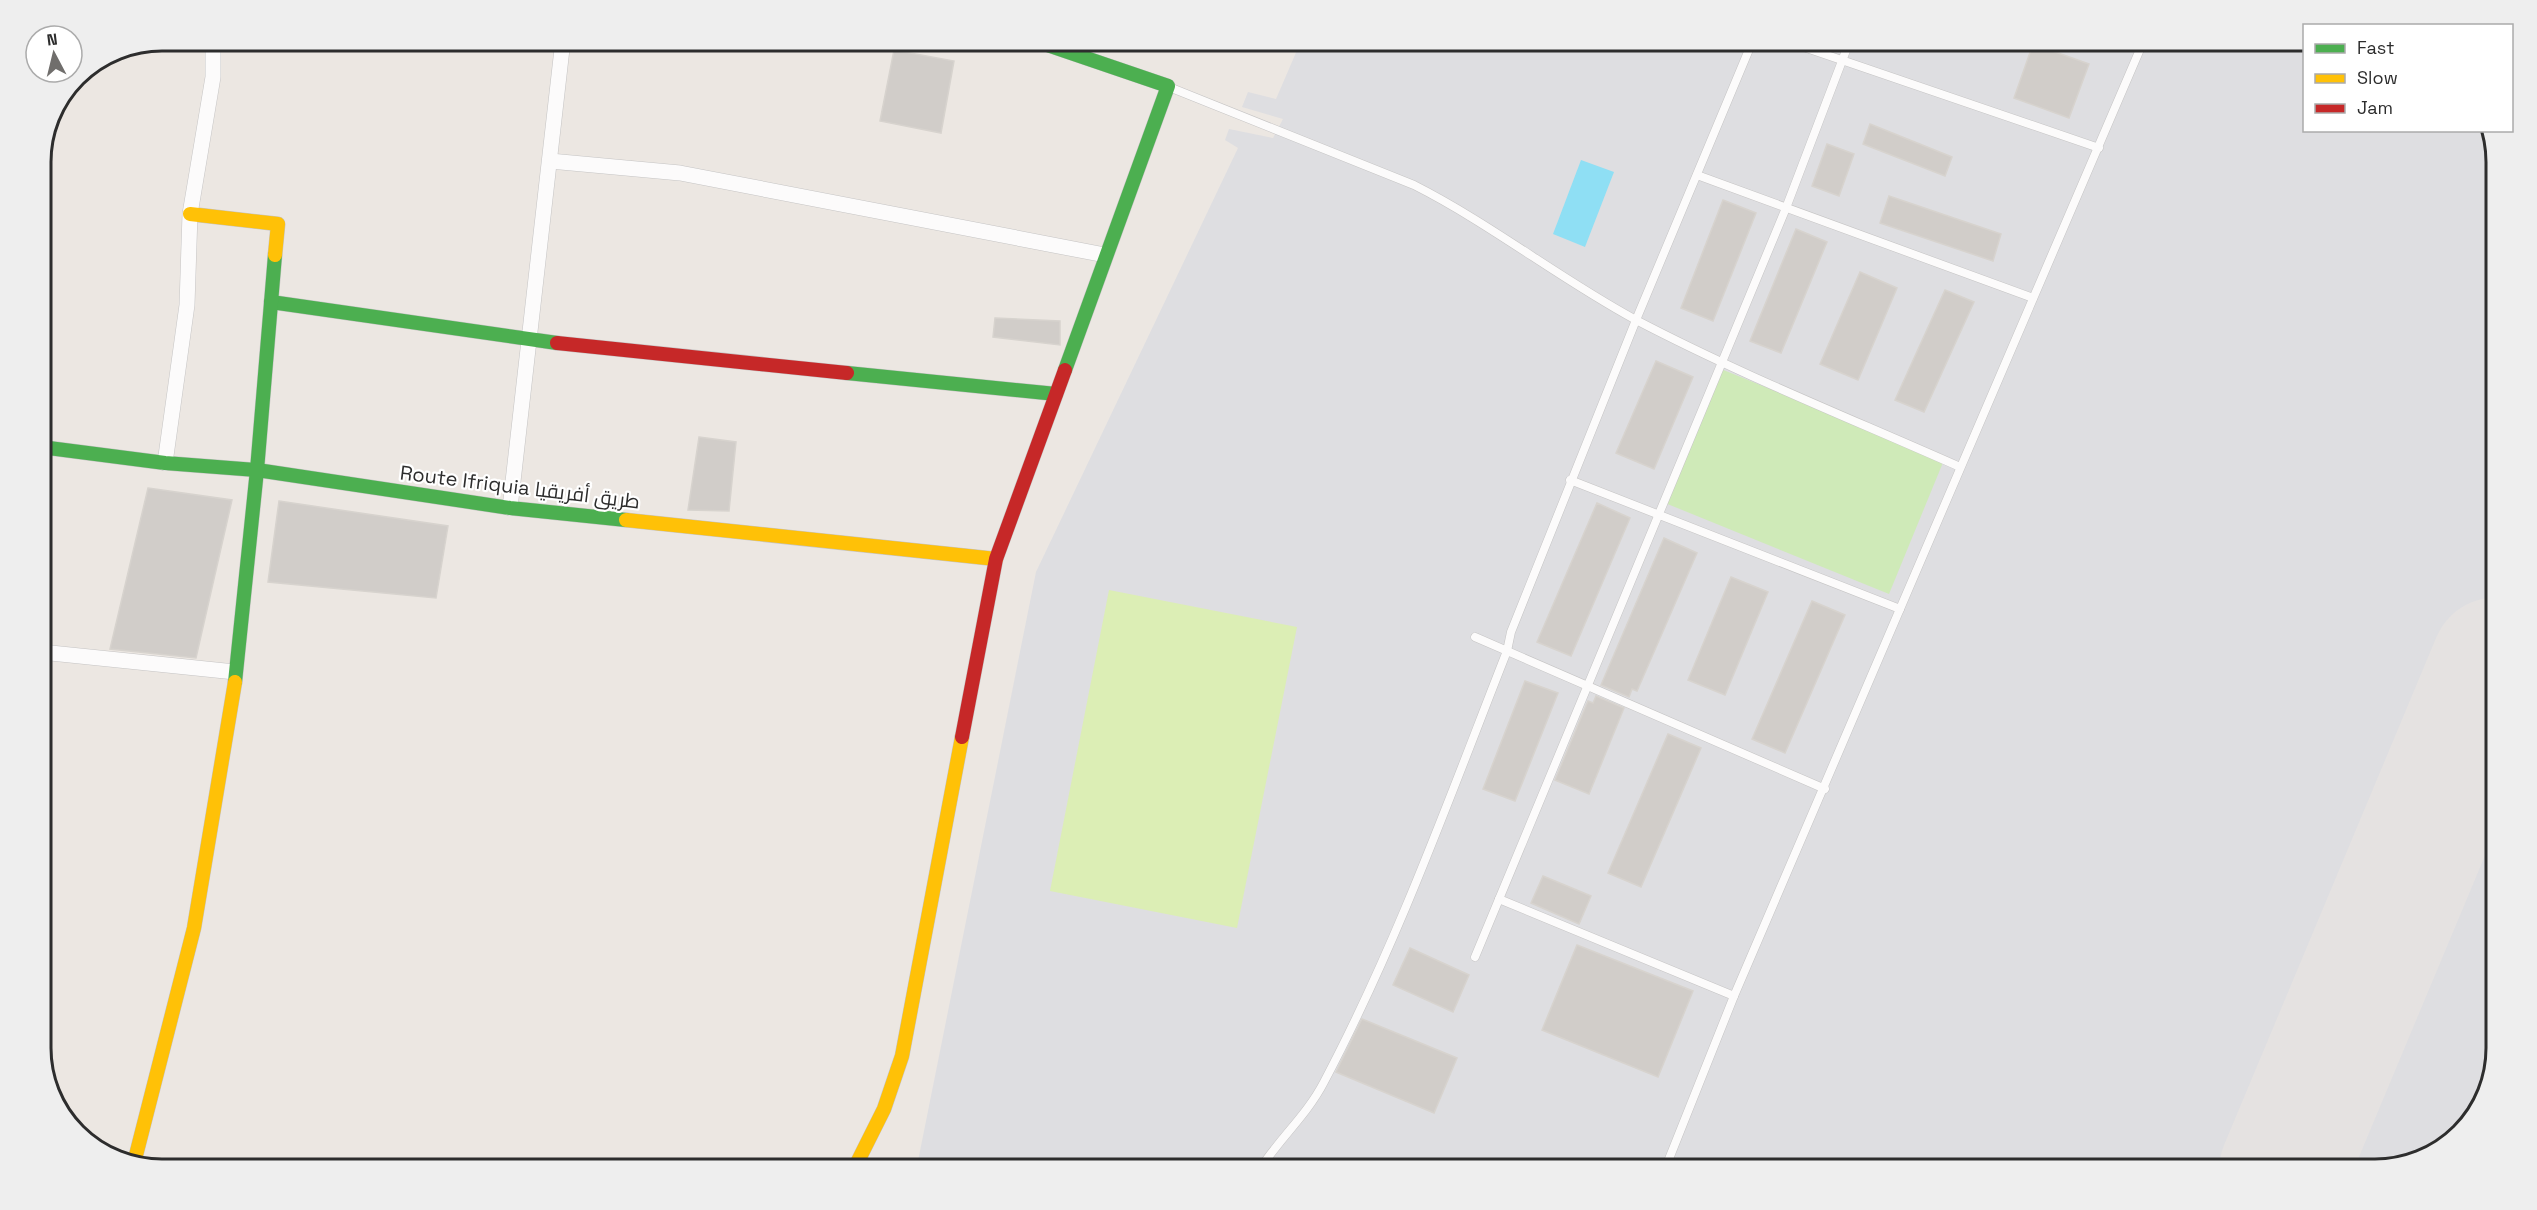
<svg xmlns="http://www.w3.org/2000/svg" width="2537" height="1210" font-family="'Space Grotesk',Cairo,sans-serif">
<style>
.airport{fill:#dedee1}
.green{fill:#cfeab8}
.pitch{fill:#dceeb5}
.water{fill:#8fdff4}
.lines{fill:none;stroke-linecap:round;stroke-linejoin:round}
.runway{stroke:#e5e2e1;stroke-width:129}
.building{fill:#d1cdc9;stroke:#d7d3ce;stroke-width:1.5}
.lane-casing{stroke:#c5c4c4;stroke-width:9}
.street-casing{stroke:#c5c4c4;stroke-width:16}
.fast-casing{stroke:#c5c4c4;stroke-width:15}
.slow-casing{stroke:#c5c4c4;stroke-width:15}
.jam-casing{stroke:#c5c4c4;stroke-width:15}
.lane{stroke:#fcfbfb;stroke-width:8}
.street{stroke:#fcfbfb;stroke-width:15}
.fast{stroke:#4caf50;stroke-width:14}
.slow{stroke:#ffc107;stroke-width:14}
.jam{stroke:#c62828;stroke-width:14}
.labels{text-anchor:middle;stroke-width:4.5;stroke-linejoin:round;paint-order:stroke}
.street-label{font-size:20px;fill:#2d2d2d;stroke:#fff}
.rim{fill:none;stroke:#2d2d2d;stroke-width:3}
</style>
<rect width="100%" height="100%" fill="#ece7e2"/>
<polygon class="airport" points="1301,41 2304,41 2304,130 2488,131 2496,154 2496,1048 2484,1102 2442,1149 2376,1169 911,1169 918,1161 1036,572 1238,148 1225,140 1229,129 1273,138 1283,119 1242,107 1248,92 1276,99"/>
<polygon class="green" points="1721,369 1944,460 1889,594 1665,503"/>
<polygon class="pitch" points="1109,590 1297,627 1237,928 1050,891"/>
<polygon class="water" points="1581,160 1614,172 1585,247 1553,234"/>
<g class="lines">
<polyline class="runway" points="2284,1169 2496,662"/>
</g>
<g class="building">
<polygon points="2033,44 2089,64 2069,118 2014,98"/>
<polygon points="894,50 954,61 941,133 880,121"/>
<polygon points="1870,124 1952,157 1945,176 1863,144"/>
<polygon points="1827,144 1854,154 1839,196 1812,186"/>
<polygon points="1889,196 2001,234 1993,261 1880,223"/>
<polygon points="1723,200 1756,213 1713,321 1681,308"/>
<polygon points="1796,229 1827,242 1781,353 1750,341"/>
<polygon points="1860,272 1897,288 1858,380 1820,364"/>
<polygon points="1945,290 1974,302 1924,412 1895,400"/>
<polygon points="995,318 1060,321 1060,345 993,337"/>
<polygon points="1656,361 1693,377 1654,469 1616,453"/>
<polygon points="699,437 736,442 729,511 688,510"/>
<polygon points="148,488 232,500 196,658 110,649"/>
<polygon points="279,501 448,526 436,598 268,582"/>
<polygon points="1597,503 1630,518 1571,656 1537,642"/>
<polygon points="1664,538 1697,553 1637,691 1632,689 1629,697 1601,685"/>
<polygon points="1731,577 1768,592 1725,695 1688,680"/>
<polygon points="1812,601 1845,615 1785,753 1752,739"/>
<polygon points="1525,681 1558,693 1515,801 1483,789"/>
<polygon points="1596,696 1624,708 1589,794 1555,780 1588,701 1593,703"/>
<polygon points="1668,734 1701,748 1641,887 1608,873"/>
<polygon points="1543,876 1591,896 1579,924 1531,903"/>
<polygon points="1577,945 1693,991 1658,1077 1542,1030"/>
<polygon points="1410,948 1469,975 1453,1012 1393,985"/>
<polygon points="1362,1019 1457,1058 1434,1113 1336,1072"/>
</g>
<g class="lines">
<defs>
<g id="lane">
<polyline points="1783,40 2099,148"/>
<path d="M1169,87L1414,185C1491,224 1560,279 1636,320C1741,375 1852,419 1960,467"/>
<polyline points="1697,175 2033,298"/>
<polyline points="1570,480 1900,609"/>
<polyline points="1475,637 1825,789"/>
<polyline points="1499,899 1734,996"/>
<polyline points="1475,957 1786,208 1850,40"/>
<path d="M1260,1169C1279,1139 1307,1115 1324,1082C1397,944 1450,796 1507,651L1511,632L1636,320L1753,40"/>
<polyline points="1665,1169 1734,996 2144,40"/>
</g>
<g id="street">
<polyline points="550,161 680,173 1105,255"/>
<polyline points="165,463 187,305 190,214 213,77 213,40"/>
<polyline points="510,508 563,40"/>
<polyline points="41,652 235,672"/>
</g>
<g id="fast">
<polyline points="1033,40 1168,86 1065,370"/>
<polyline points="271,302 557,343"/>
<polyline points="847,373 1056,394"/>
<polyline points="41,447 165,463 257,470 510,508 626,520"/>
<polyline points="235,682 257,470 275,255"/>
</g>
<g id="slow">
<polyline points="190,214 278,224 275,255"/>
<polyline points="626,520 996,559"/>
<polyline points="134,1163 194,928 235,682"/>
<polyline points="854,1169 884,1109 902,1056 962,737"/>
</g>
<g id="jam">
<polyline points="557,343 847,373"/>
<polyline points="962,737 996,559 1065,370"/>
</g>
</defs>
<use href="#lane" class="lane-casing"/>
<use href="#street" class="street-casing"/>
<use href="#fast" class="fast-casing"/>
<use href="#slow" class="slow-casing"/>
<use href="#jam" class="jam-casing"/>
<use href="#lane" class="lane"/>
<use href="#street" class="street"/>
<use href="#fast" class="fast"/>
<use href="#slow" class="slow"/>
<use href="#jam" class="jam"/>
</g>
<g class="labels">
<g class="street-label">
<text transform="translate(520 487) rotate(7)" y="7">Route Ifriquia طريق أفريقيا</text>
</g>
</g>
<path d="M0 0H2537V1210H0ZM162 51H2375A111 111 0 0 1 2486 162V1048A111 111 0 0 1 2375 1159H162A111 111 0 0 1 51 1048V162A111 111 0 0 1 162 51Z" fill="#eee" fill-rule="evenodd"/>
<path class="rim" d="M162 51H2375A111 111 0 0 1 2486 162V1048A111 111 0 0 1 2375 1159H162A111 111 0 0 1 51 1048V162A111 111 0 0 1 162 51Z"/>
<rect x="2303" y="24" width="210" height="108" fill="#ffffff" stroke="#ababab" stroke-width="1.5"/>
<rect x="2315" y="44" width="30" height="9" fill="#4caf50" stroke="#ababab" stroke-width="1.5"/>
<text x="2357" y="54" font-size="18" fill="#2d2d2d">Fast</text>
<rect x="2315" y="74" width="30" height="9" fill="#ffc107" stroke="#ababab" stroke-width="1.5"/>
<text x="2357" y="84" font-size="18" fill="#2d2d2d">Slow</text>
<rect x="2315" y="104" width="30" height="9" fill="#c62828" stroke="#ababab" stroke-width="1.5"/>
<text x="2357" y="114" font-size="18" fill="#2d2d2d">Jam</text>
<g transform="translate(54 54) rotate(353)"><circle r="28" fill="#ffffff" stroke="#ababab" stroke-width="1.5"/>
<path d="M0-4.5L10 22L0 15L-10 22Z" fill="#706e6c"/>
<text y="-9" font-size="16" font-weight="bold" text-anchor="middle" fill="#2d2d2d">N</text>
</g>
</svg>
